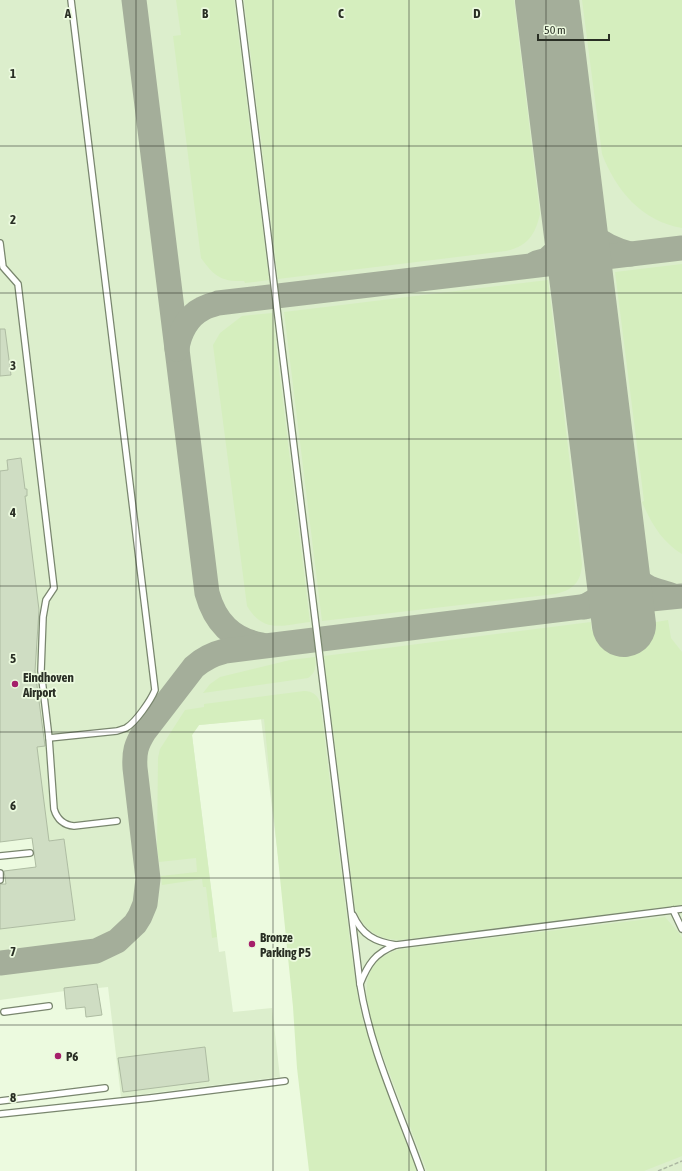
<svg xmlns="http://www.w3.org/2000/svg" width="682" height="1171" font-family="'Asap Condensed',sans-serif">
<style>
.built{fill:#dceecc}
.green{fill:#d5eebe}
.lines{fill:none;stroke-linecap:round;stroke-linejoin:round}
.taxiway{stroke:#a4ae9a;stroke-width:25}
.runway{stroke:#a4ae9a;stroke-width:64}
.building{fill:#cfddc3;stroke:#aebca2}
.service-casing{stroke:#79866e;stroke-width:8}
.path{stroke:#acb7a2;stroke-width:1.5;stroke-dasharray:4 2;stroke-linecap:butt}
.service{stroke:#fff;stroke-width:5.5}
.grid{fill:none;stroke:#292e24;stroke-width:1;stroke-opacity:0.55}
.poi-dot{fill:#a51f6a;stroke:#ecfadf;stroke-width:1.5}
.labels{text-anchor:middle;stroke-width:3.5;stroke-linejoin:round;paint-order:stroke}
.poi-label{font-size:13px;font-weight:bold;fill:#292e24;stroke:#ecfadf;text-anchor:start}
.grid-label{font-size:13px;text-anchor:middle;font-weight:bold;fill:#292e24;stroke:#ecfadf;stroke-width:3.5;stroke-linejoin:round;paint-order:stroke}
</style>
<rect width="100%" height="100%" fill="#ecfadf"/>
<polygon class="built" points="0,0 682,0 682,1171 317,1171 261,719 199,725 192,735 219,952 225,951 233,1012 272,1008 280,1077 121,1097 108,987 98,988 97,984 65,989 65,991 0,1000 0,929 75,920 64,839 32,843 32,838 0,841"/>
<g class="green">
<path d="M176,0H234L269,280L245,283L244,281C221,282 214,276 201,258L173,36L181,35Z"/>
<path d="M244,0H514L540,214C535,235 528,246 506,251L278,279Z"/>
<path d="M582,0H682V228C641,221 616,190 602,154Z"/>
<path d="M682,264V554C662,542 651,523 642,502L644,501L615,272Z"/>
<path d="M548,280L582,564C581,582 573,590 555,594L322,621L284,312Z"/>
<path d="M272,313L310,622C282,625 264,634 247,606L213,345L220,333L242,316Z"/>
<path d="M668,620L671,638L682,652V905L400,940C378,940 363,929 355,908L324,656L591,622V630H593L595,634L656,626V622Z"/>
<path d="M315,657C316,667 316,672 308,678L203,693L210,684L220,677L290,660Z"/>
<path d="M304,691C313,691 317,695 320,702L353,966L359,1003L363,1022L419,1171H309L297,1068L293,1007L264,719L199,725L192,735L217,937L212,938L206,887H203L202,879L162,885L161,876L197,872L196,858L159,862L157,847L158,758L160,749L185,710L204,707V704Z"/>
<path d="M665,917L679,933L682,938V1156L644,1171H427L373,1030C364,996 358,959 402,949Z"/>
</g>
<g class="lines">
<g class="taxiway">
<path d="M134,0L207,593C215,622 232,640 262,645"/>
<path d="M572,201C588,233 594,244 630,254"/>
<polyline points="536,263 547,260 560,248 571,232 572,200"/>
<path d="M177,349C179,333 188,316 202,309C207,306 213,305 218,303L682,248"/>
<path d="M584,607C616,591 615,578 615,545C623,562 631,579 649,588C657,591 665,593 673,596"/>
<path d="M0,963L96,951L117,941L135,924L140,916L145,904L148,879L135,768C134,752 136,745 144,732L194,667C204,658 213,654 225,651L621,602L682,596"/>
</g>
<polyline class="runway" points="547,0 624,625"/>
</g>
<g class="building">
<polygon points="0,329 5,329 11,375 0,376"/>
<polygon points="21,458 25,489 27,489 27,496 25,496 39,610 35,671 45,746 37,747 49,841 64,839 75,920 0,929 0,884 6,884 4,871 36,867 32,838 0,842 0,471 8,470 7,460"/>
<polygon points="97,984 102,1015 86,1017 85,1007 66,1009 64,988"/>
<polygon points="205,1047 209,1081 123,1092 118,1058"/>
</g>
<g class="lines">
<defs>
<g id="service">
<path d="M239,0L360,984C370,1049 399,1109 421,1171"/>
<path d="M0,243L3,267L18,284L54,588L46,600L43,617L41,671L49,738L54,809C57,819 63,825 74,826L117,821"/>
<path d="M49,738L117,731C120,730 123,729 126,728C136,722 151,700 155,690L71,0"/>
<polyline points="0,856 30,853"/>
<polyline points="0,873 0,880"/>
<polyline points="673,910 682,929"/>
<path d="M353,915C362,935 375,942 396,945"/>
<path d="M360,984C368,964 375,953 396,945L682,909"/>
<polyline points="4,1012 49,1006"/>
<polyline points="0,1101 105,1088"/>
<polyline points="0,1114 150,1098 285,1081"/>
</g>
</defs>
<use href="#service" class="service-casing"/>
<polyline class="path" points="658,1171 682,1161"/>
<use href="#service" class="service"/>
</g>
<path class="grid" d="M136,0V1171M273,0V1171M409,0V1171M546,0V1171M0,146H682M0,293H682M0,439H682M0,586H682M0,732H682M0,878H682M0,1025H682"/>
<g class="poi-dot">
<circle cx="15" cy="684" r="4"/>
<circle cx="252" cy="944" r="4"/>
<circle cx="58" cy="1056" r="4"/>
</g>
<g class="labels">
<g class="poi-label">
<text x="23" y="682">Eindhoven<tspan x="23" dy="15">Airport</tspan></text>
<text x="260" y="942">Bronze<tspan x="260" dy="15">Parking P5</tspan></text>
<text x="66" y="1061">P6</text>
</g>
</g>
<g class="grid-label">
<text x="68" y="18">A</text>
<text x="205" y="18">B</text>
<text x="341" y="18">C</text>
<text x="477" y="18">D</text>
<text x="13" y="78">1</text>
<text x="13" y="224">2</text>
<text x="13" y="370">3</text>
<text x="13" y="517">4</text>
<text x="13" y="663">5</text>
<text x="13" y="810">6</text>
<text x="13" y="956">7</text>
<text x="13" y="1102">8</text>
</g>
<path d="M538 34v6h71v-6" fill="none" stroke="#292e24" stroke-width="2"/>
<text x="544" y="34" font-size="12" fill="#292e24" stroke="#ecfadf" stroke-width="3" paint-order="stroke">50 m</text>
</svg>
